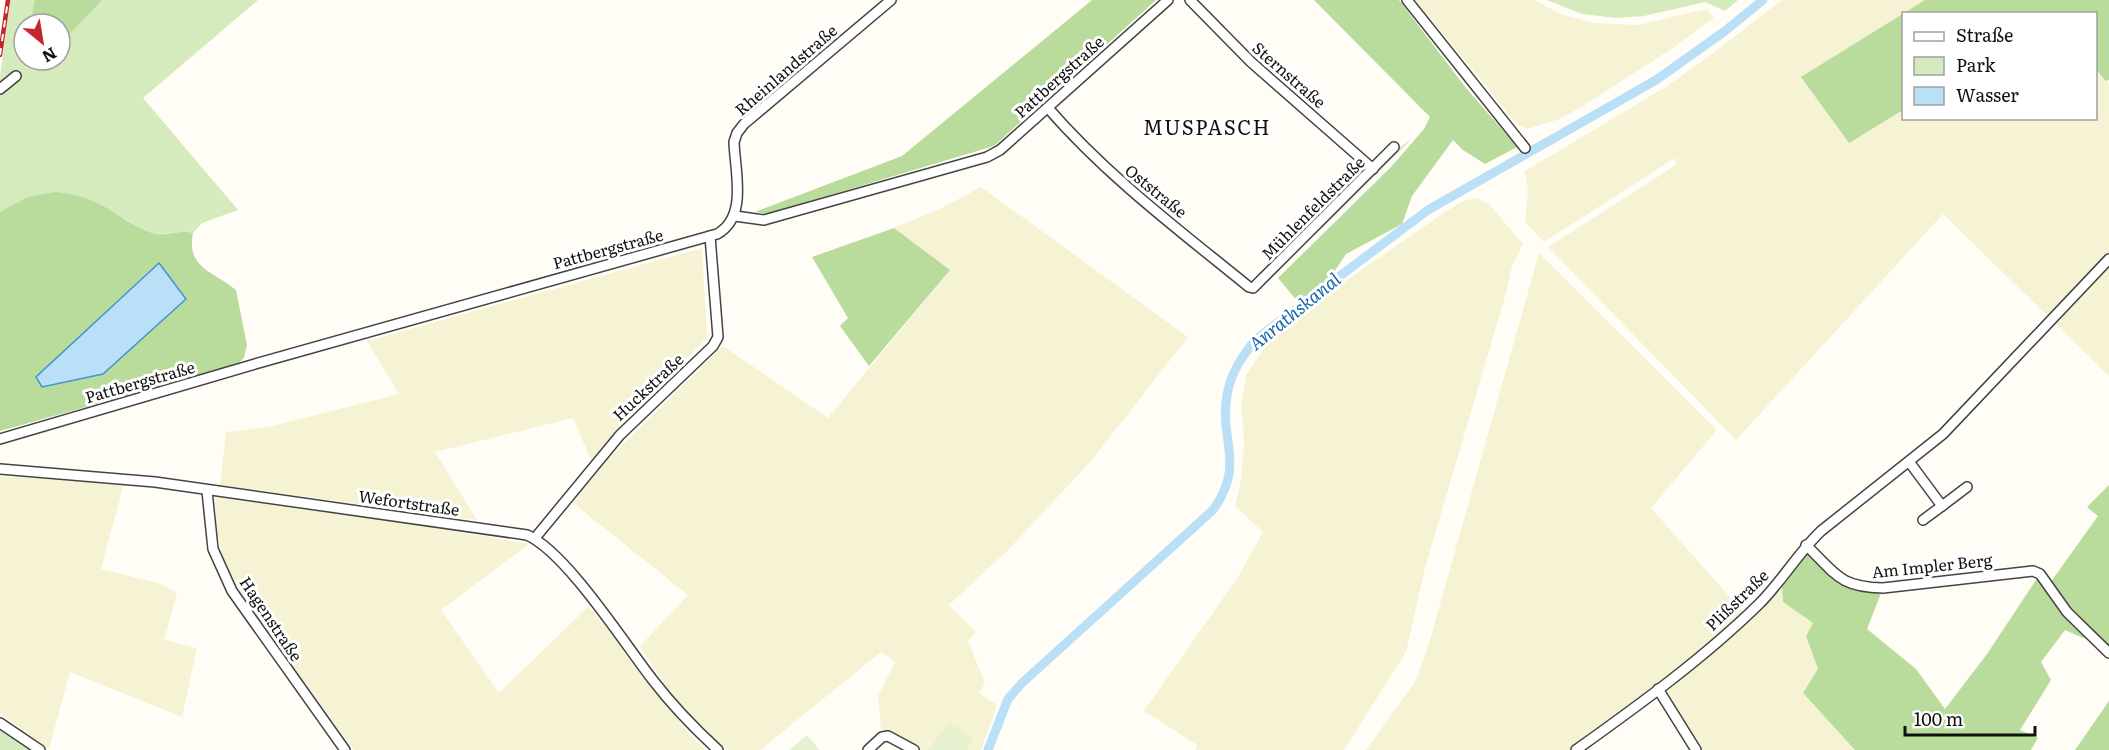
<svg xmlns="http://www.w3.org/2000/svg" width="2109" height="750" font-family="Literata,serif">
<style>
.farmland{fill:#f6f3d4}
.green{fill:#d5ebbd;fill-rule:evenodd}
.forest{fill:#b9dc9c}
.pitch{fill:#e6f2cf}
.water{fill:#b9e0f7;stroke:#3f96cf;stroke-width:1.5}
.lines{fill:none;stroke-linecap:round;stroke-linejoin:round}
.canal{stroke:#b9e0f7;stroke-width:9}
.minor-casing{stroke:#444;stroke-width:12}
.minor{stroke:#fff;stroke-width:9}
.rail-casing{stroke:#c4262e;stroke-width:4.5}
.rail{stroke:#fff;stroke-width:2;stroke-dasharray:7;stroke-linecap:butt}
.labels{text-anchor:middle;stroke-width:6;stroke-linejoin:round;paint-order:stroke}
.street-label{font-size:16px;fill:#111;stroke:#fff}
.water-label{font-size:18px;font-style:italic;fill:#1768a6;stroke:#fff}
.quarter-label{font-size:20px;letter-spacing:1.5px;fill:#111;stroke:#fff}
</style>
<rect width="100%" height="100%" fill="#fffdf5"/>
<g class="farmland">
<polygon points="1415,0 1534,0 1561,14 1593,23 1638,25 1707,9 1714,18 1670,50 1583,106 1560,119 1527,129 1518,125"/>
<polygon points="1782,0 1925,0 1802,77 1849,143 1903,110 1904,118 2096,118 2096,70 2109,84 2109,376 1943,214 1736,440 1548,247 1676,165 1675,158 1544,242 1525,222 1528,192 1525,171 1664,88 1708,57"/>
<polygon points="981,187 1188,337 1092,460 1009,549 949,605 976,632 968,641 985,683 979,693 997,705 981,750 918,750 881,729 878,696 895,662 881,652 760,750 727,750 672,696 640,646 688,595 573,503 608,459 723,346 828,418 950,270 894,228 940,209"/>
<polygon points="1477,198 1490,205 1523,244 1512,266 1507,290 1425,568 1406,652 1344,750 1195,750 1197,745 1144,711 1238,577 1263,532 1235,506 1241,480 1244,441 1241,403 1247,373 1266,346 1304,310 1445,212 1463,201"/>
<polygon points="702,248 707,338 628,417 591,460 573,418 435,452 477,520 220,485 226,432 268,427 399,394 367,341"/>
<polygon points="1539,253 1717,430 1651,508 1744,613 1623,712 1570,750 1366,750 1415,682 1428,647"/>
<polygon points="0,476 124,483 101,569 158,583 177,593 164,640 197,648 182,717 70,672 49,749 0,713"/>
<polygon points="215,496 356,514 529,544 441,610 499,693 589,606 692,737 706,750 354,750 235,586 223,558 217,532"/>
<polygon points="1782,587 1783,602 1813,623 1806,636 1818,669 1803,693 1855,750 1703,750 1669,697 1667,688 1725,641"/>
</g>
<g class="green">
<path d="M10,0H258L143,98L238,210L202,223L193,233C181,229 171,235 159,234C146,234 134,225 124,218L7,209L0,212V76ZM24,24H60V60H24Z"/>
<polygon points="1547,0 1738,0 1725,11 1705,2 1644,16 1617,18 1582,14"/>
<polygon points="1413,138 1319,231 1317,230 1390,154"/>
<polygon points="0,730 30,750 0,750"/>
</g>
<g class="forest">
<polygon points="35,0 102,0 60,44 60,24 30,24"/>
<polygon points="1092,0 1156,0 994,146 767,214 755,212 902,156"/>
<polygon points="1314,0 1399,0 1466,88 1517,147 1485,164 1463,150 1453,140 1412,196 1402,224 1346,254 1330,278 1299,303 1278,278 1391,167 1424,129 1430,117"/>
<polygon points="1925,0 2109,0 2109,80 2106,81 2096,70 2096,14 1904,14 1903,110 1849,143 1801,77"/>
<path d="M56,192C71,194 83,196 97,203C117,212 134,229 156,234C168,236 180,229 193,233C186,268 213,271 236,290L247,345L244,358L237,364L193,377L0,431V212L28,197Z"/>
<polygon points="894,228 950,270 869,366 840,326 848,318 812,257"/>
<polygon points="2109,485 2109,647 2079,621 2050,583 2098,516 2087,507"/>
<polygon points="1806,545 1842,580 1883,588 1867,629 1916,669 1945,709 1987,654 2040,574 2097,644 2065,630 2041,662 2051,680 2020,730 2038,738 2031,750 1855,750 1803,693 1818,669 1806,636 1813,623 1783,602 1782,587"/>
<polygon points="2109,701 2109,750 2075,750"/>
</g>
<g class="pitch">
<polygon points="949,723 974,739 966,750 928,750"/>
<polygon points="807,735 820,750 789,750"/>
</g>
<polygon class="water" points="159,263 186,299 103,374 42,387 36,377"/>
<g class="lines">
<path class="canal" d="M988,750L1008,699L1022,683L1213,510C1246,464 1219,441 1227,395C1231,372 1242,356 1257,338L1428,210L1656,80L1725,31L1763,0"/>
<defs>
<g id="minor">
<polyline points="1190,0 1251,62 1373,169"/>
<polyline points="1407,0 1525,148"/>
<polyline points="0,89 16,76"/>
<path d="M1048,108C1107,176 1179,230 1249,287L1253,288L1394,147"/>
<polyline points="735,216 764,220 987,157 1000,150 1168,0"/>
<path d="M0,439L255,364L717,234C748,217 735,172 734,142L737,133L744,124L891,0"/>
<polyline points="1910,463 1942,506 1967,487"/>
<path d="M0,469L155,482L527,535C566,552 624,643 652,679C672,705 694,728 718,750"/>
<polyline points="207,491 213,549 232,591 345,750"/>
<polyline points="1923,520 1942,506"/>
<polyline points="535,538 620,435 713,346 718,337 710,236"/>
<path d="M1806,545C1836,574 1839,587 1883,588L2033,571L2040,574L2067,612L2109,653"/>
<polyline points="1658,689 1696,750"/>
<polyline points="0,723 40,750"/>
<polyline points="868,750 882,737 888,736 914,750"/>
<path d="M1576,750C1639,705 1704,658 1759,604C1782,581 1798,553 1821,531L1943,434L2109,259"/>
</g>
</defs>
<use href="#minor" class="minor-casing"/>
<use href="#minor" class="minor"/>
<defs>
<polyline id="rail" points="0,55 8,0"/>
</defs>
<use href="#rail" class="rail-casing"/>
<use href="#rail" class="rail"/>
</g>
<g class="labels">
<g class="street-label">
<text transform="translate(786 70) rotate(-41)" y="6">Rheinlandstraße</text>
<text transform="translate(1289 75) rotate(41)" y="6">Sternstraße</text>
<text transform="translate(1059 77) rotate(-42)" y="6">Pattbergstraße</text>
<text transform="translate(1156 191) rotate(39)" y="6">Oststraße</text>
<text transform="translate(1313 208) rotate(-45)" y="6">Mühlenfeldstraße</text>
<text transform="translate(608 249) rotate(-15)" y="6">Pattbergstraße</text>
<text transform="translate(140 382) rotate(-16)" y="6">Pattbergstraße</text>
<text transform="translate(648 387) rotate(-43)" y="6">Huckstraße</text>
<text transform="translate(409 503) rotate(8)" y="6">Wefortstraße</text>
<text transform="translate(1932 566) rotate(-6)" y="6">Am Impler Berg</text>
<text transform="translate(1737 600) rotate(-44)" y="6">Plißstraße</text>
<text transform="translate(271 619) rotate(56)" y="6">Hagenstraße</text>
</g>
<g class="water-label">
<text transform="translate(1295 312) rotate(-39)" y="6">Anrathskanal</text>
</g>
<g class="quarter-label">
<text x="1207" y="135">MUSPASCH</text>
</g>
</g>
<rect x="1902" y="12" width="195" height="108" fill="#ffffff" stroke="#a0a0a0" stroke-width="1.5"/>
<rect x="1914" y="32" width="30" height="9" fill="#ffffff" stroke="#a0a0a0" stroke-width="1.5"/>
<text x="1956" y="42" font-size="18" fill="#111111">Straße</text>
<rect x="1914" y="57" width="30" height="18" fill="#d5ebbd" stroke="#a0a0a0" stroke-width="1.5"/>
<text x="1956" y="72" font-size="18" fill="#111111">Park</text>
<rect x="1914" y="87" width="30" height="18" fill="#b9e0f7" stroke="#a0a0a0" stroke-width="1.5"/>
<text x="1956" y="102" font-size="18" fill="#111111">Wasser</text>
<g transform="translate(42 42) rotate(150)"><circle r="28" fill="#ffffff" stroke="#a0a0a0" stroke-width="1.5"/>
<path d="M0-4.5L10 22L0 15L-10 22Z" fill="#c4262e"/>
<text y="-9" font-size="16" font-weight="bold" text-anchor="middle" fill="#111111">N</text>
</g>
<path d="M1905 726v9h130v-9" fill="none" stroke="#111111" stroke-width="3"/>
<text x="1914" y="726" font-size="18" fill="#111111" stroke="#ffffff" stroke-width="4.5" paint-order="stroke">100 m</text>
</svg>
